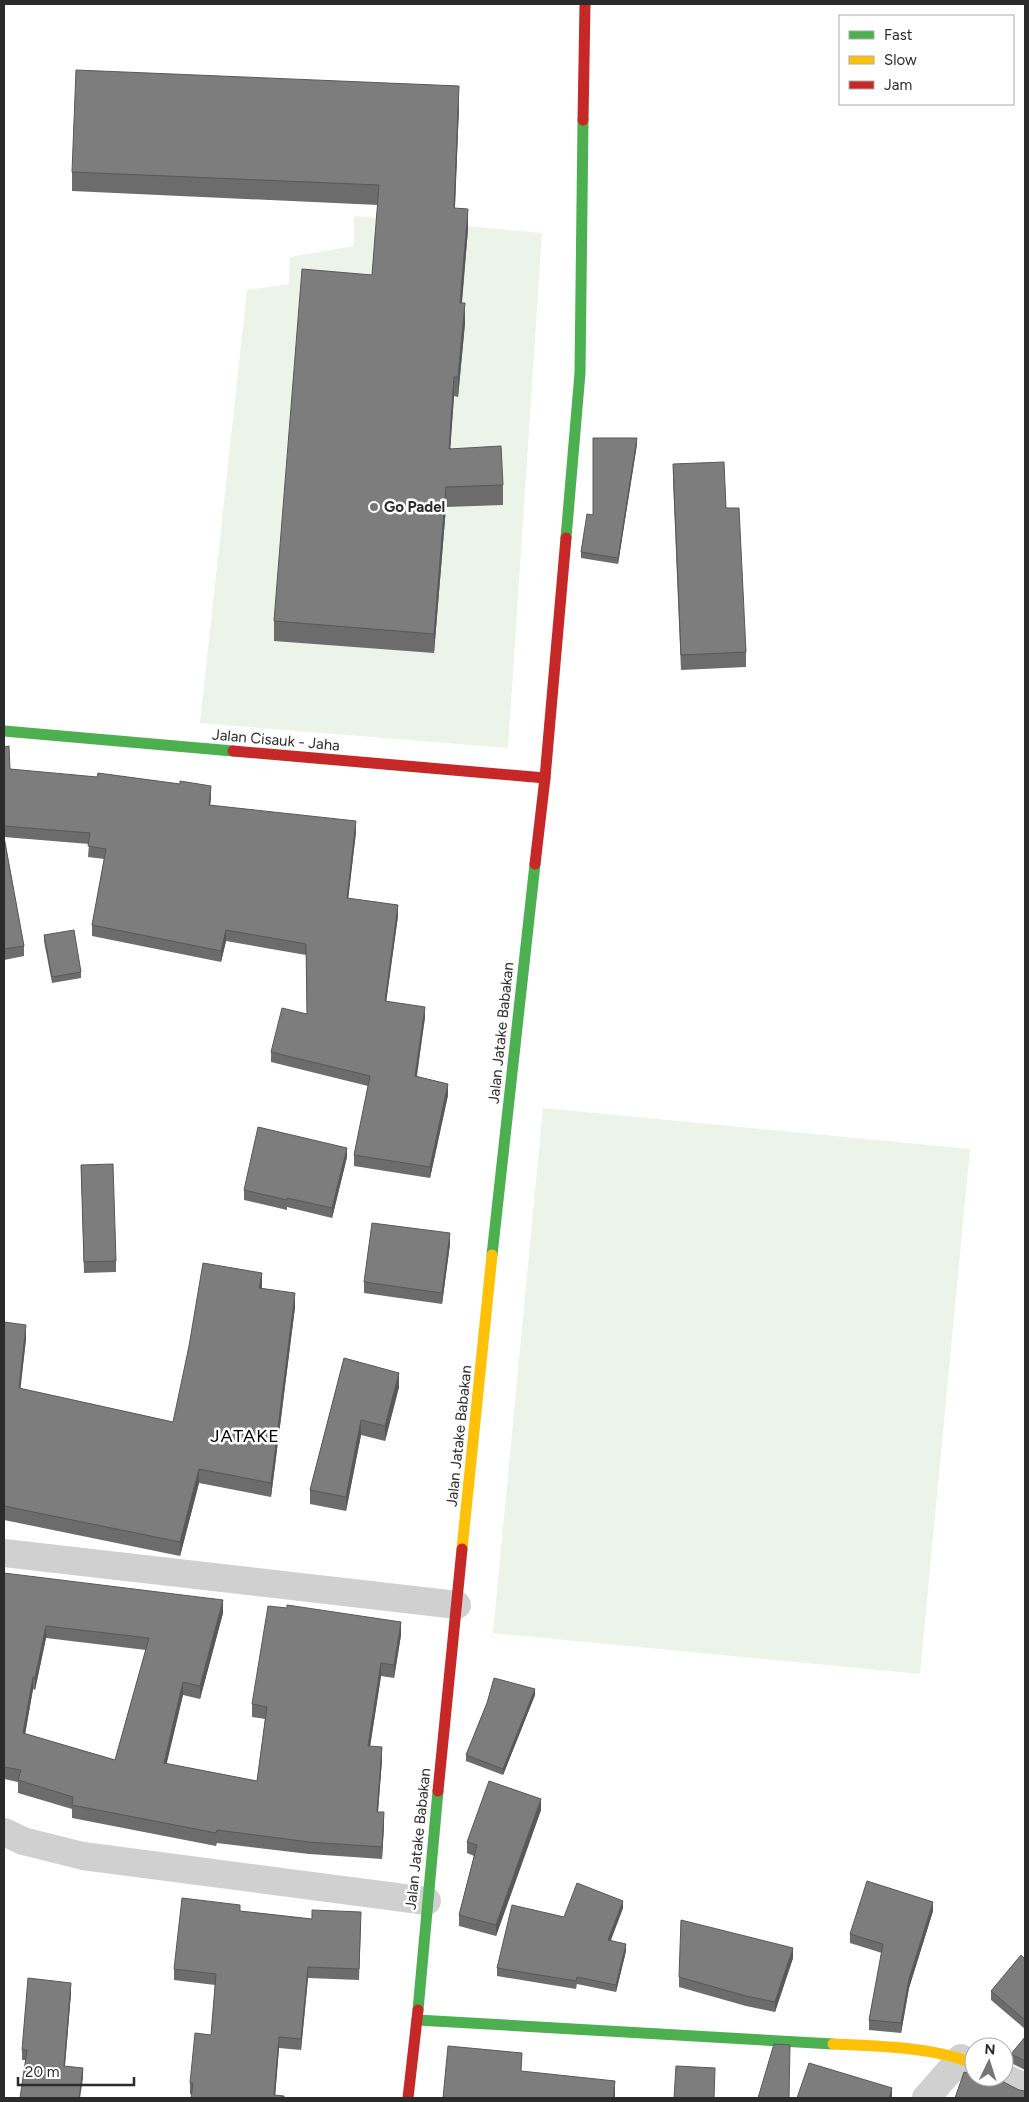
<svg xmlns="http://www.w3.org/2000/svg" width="1029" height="2102" font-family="Figtree,sans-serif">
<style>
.green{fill:#ecf3e9}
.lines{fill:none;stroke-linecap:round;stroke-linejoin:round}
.street{stroke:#d0d0d0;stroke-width:28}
.fast{stroke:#4caf50;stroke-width:11}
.slow{stroke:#ffc107;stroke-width:11}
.jam{stroke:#c62828;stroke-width:11}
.wall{fill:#6c6c6c;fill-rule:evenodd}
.shaded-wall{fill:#585858}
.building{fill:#7d7d7d;stroke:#585858;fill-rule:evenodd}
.poi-dot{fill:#757575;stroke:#fff;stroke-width:2}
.labels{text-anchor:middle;stroke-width:5;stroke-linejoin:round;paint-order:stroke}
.poi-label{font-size:15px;font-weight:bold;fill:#2b2b2b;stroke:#fff;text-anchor:start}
.street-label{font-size:15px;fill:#2b2b2b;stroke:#fff}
.quarter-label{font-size:18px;letter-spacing:1px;fill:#000;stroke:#fff}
</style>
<rect width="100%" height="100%" fill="#fff"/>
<g class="green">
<polygon points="354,216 542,233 508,748 200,723 247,290 289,284 290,257 354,246"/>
<polygon points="543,1108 970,1149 920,1674 493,1633"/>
</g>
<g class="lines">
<g class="street">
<polyline points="4,1553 457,1605"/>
<polyline points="4,1832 23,1841 83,1856 427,1901"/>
<polyline points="1003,2077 1025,2087"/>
<polyline points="926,2098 961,2058"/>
</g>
<g class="fast">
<polyline points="566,538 580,373 583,120"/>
<polyline points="4,731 233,751"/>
<polyline points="492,1255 535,864"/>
<polyline points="418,2010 438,1791"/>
<polyline points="417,2020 833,2044"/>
</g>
<g class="slow">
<polyline points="462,1549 492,1255"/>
<path d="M833,2044C874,2046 937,2047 974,2064"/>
</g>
<g class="jam">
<polyline points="583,120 585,4"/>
<polyline points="233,751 545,778 535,864"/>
<polyline points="545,778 566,538"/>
<polyline points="438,1791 462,1549"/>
<polyline points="408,2098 418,2010"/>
</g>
</g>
<g class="wall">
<polygon points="459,106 455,208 468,229 462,303 465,323 458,397 454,396 450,448 503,485 503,505 446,507 434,653 274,641 274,621 372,275 378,205 72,191 72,172"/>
<polygon points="637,444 618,564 581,558 581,552 593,515"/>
<polygon points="673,464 726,508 746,652 746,667 681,670 673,480"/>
<polygon points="4,747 10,769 211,797 210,805 356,832 348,899 398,916 386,1001 425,1017 417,1076 448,1095 430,1178 354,1166 354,1155 368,1086 271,1062 271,1052 307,1014 306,955 226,941 221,962 92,936 92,925 104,859 88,857 89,844 4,837"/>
<polygon points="4,837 24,946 24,956 4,960"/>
<polygon points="44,935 81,972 81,978 52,983 44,941"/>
<polygon points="347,1157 332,1218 287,1207 287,1210 244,1200 244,1190"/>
<polygon points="81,1165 116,1261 116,1272 84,1273"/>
<polygon points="450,1244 442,1304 364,1293 364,1282"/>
<polygon points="262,1288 295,1307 271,1497 199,1483 180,1556 4,1520 4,1322 26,1339 20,1389 173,1422"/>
<polygon points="344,1358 399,1387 385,1441 361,1435 346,1511 310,1504 310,1490"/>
<path d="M4,1573L223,1613L200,1699L183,1695L166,1764L257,1781L265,1719L252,1717V1704L401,1635L394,1678L381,1676L370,1747L382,1760L378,1812L384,1825L382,1859L309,1854L217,1843L216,1846L72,1818V1809L18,1793V1782L4,1779ZM46,1638L146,1650L115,1760L25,1734L33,1689L35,1690Z"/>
<polygon points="535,1695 503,1775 466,1761 466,1755 487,1703"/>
<polygon points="541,1810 496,1936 459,1926 459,1915 474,1856 467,1853 467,1842"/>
<polygon points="623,1908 611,1940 626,1951 616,1992 577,1984 576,1989 497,1976 497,1968 564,1917"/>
<polygon points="240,1911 312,1919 361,1923 359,1980 308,1978 301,2050 279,2048 275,2095 190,2094 190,2083 211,2035 215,1985 174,1980 174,1969"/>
<polygon points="933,1911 909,1988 901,2033 869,2030 869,2020 882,1953 850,1943 850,1934"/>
<polygon points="793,1958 775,2012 746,2006 679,1987 679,1977"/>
<polygon points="1025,1959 1025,2029 991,2000 991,1991"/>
<polygon points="71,1993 65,2066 83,2078 25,2060 22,2060 22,2050"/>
<polygon points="1025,2037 1025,2070 1011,2063 1011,2054"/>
</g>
<g class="shaded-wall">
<polygon points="459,86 459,106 454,228 454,208"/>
<polygon points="468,209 468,229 460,322 460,303"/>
<polygon points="465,303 465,323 458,397 458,377"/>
<polygon points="454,377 454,396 449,468 449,449"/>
<polygon points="637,438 637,444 618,564 618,558"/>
<polygon points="446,487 446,507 434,653 434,634"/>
<polygon points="211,786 211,797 209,816 209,805"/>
<polygon points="356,821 356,832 347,909 347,898"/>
<polygon points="398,905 398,916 385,1011 385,1001"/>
<polygon points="226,930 226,941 221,962 221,951"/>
<polygon points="425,1007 425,1017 415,1086 415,1076"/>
<polygon points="448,1084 448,1095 430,1178 430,1167"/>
<polygon points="347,1148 347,1157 332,1218 332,1208"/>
<polygon points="450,1233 450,1244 442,1304 442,1293"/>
<polygon points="262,1273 262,1287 259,1302 259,1288"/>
<polygon points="295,1293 295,1307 271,1497 271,1483"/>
<polygon points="26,1325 26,1339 19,1402 19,1388"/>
<polygon points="399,1373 399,1387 385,1441 385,1426"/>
<polygon points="361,1420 361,1435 346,1511 346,1497"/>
<polygon points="199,1469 199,1483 180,1556 180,1542"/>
<polygon points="223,1600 223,1613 200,1699 200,1686"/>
<polygon points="401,1622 401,1635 394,1678 394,1665"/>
<polygon points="46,1626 46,1638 35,1690 35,1678"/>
<polygon points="381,1663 381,1676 368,1759 368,1746"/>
<polygon points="33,1677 33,1689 23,1746 23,1733"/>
<polygon points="183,1682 183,1695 164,1775 164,1763"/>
<polygon points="535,1689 535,1695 503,1775 503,1769"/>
<polygon points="382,1747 382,1760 377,1824 377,1812"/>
<polygon points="541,1799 541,1810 496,1936 496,1925"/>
<polygon points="384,1812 384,1825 382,1859 382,1847"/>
<polygon points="623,1901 623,1908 608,1947 608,1940"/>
<polygon points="933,1902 933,1911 909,1988 901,2033 901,2023 909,1979"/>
<polygon points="626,1944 626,1951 616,1992 616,1985"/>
<polygon points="793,1948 793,1958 775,2012 775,2002"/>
<polygon points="308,1967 308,1978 301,2050 301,2039"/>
<polygon points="71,1983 71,1993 64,2076 64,2066"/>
<polygon points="279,2037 279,2048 275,2098 274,2098"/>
<polygon points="83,2068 83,2078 80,2098 79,2098"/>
<polygon points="615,2081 615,2098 613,2098"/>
<polygon points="892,2088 892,2098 889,2098"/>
</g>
<g class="building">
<polygon points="76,70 459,86 454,208 468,209 460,303 465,303 458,377 454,377 449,449 501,446 503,485 446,487 434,634 274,621 302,269 372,275 379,185 72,172"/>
<polygon points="593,438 637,438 618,558 581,552 587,514 593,515"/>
<polygon points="724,462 726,508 739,508 746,652 681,655 673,464"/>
<polygon points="9,746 10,769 97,777 98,773 180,784 180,781 211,786 209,805 356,821 347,898 398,905 385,1001 425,1007 415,1076 448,1084 430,1167 354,1155 370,1076 271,1052 282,1008 307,1014 306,944 226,930 221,951 92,925 106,849 88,846 90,833 4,826 4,747"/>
<polygon points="4,837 24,946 4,949"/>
<polygon points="74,930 81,972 52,977 44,935"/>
<polygon points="258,1127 347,1148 332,1208 287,1198 287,1200 244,1190"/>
<polygon points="113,1164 116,1261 84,1262 81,1165"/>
<polygon points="372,1223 450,1233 442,1293 364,1282"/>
<polygon points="203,1263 262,1273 259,1288 295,1293 271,1483 199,1469 180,1542 4,1506 4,1322 26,1325 19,1388 173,1422 189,1346"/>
<polygon points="344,1358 399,1373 385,1426 361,1420 346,1497 310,1490"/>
<path d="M4,1573L223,1600L200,1686L183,1682L164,1763L257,1781L267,1707L252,1704L268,1606L287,1608V1605L401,1622L394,1665L381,1663L368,1746L382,1747L377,1812H384L382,1847L309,1842L217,1830L216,1833L72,1805L73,1797L18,1780L21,1770L4,1767ZM46,1626L149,1638L115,1760L23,1733L33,1677L35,1678Z"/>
<polygon points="494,1678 535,1689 503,1769 466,1755 487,1703"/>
<polygon points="489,1781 541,1799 496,1925 459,1915 477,1845 467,1842"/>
<polygon points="867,1881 933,1902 909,1979 901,2023 869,2020 883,1944 850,1934"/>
<polygon points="577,1883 623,1901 608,1940 626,1944 616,1985 577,1977 576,1981 497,1968 512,1905 564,1917"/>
<polygon points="182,1898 240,1905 240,1911 312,1919 312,1910 361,1912 359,1969 308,1967 301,2039 279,2037 274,2095 284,2096 284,2098 191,2098 193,2083 190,2083 195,2033 211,2035 216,1974 174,1969"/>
<polygon points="681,1920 793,1948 775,2002 746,1996 679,1977"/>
<polygon points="1021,1955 1025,1959 1025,2020 991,1991"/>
<polygon points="28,1978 71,1983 64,2066 83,2068 79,2098 20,2098 27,2050 22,2050"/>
<polygon points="1025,2037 1025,2061 1011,2054"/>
<polygon points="774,2044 790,2045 789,2098 758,2098"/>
<polygon points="448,2046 522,2053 521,2071 615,2081 613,2098 443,2098"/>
<polygon points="809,2063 892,2088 889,2098 797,2098"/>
<polygon points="676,2066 715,2068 714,2098 674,2098"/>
<polygon points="964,2072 974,2075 974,2077 979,2077 988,2080 990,2077 994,2077 1019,2090 1025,2091 1025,2098 955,2098"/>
</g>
<circle class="poi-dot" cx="374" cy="507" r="5"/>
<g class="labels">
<g class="poi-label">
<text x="384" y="512">Go Padel</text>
</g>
<g class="street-label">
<text transform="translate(276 740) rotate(5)" y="5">Jalan Cisauk - Jaha</text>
<text transform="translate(501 1033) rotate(-84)" y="5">Jalan Jatake Babakan</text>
<text transform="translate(459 1436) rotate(-84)" y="5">Jalan Jatake Babakan</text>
<text transform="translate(418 1839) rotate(-84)" y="5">Jalan Jatake Babakan</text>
</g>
<g class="quarter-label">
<text x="245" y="1442">JATAKE</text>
</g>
</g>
<rect width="1029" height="2102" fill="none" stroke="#2b2b2b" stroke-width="10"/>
<rect x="839" y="15" width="175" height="90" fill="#ffffff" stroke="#aaaaaa"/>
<rect x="849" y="31" width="25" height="8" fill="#4caf50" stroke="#aaaaaa"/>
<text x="884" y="40" font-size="15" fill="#2b2b2b">Fast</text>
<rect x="849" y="56" width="25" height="8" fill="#ffc107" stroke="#aaaaaa"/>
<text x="884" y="65" font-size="15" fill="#2b2b2b">Slow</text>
<rect x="849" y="81" width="25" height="8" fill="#c62828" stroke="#aaaaaa"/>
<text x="884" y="90" font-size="15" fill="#2b2b2b">Jam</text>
<g transform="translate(989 2062) rotate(4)"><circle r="24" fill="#ffffff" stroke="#aaaaaa"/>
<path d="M0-4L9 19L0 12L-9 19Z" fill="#757575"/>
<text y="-8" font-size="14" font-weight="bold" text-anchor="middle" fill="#2b2b2b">N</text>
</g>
<path d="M18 2077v8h116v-8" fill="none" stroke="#2b2b2b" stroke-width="2.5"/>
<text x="25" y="2077" font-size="15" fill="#2b2b2b" stroke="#ffffff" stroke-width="4" paint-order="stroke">20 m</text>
</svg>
